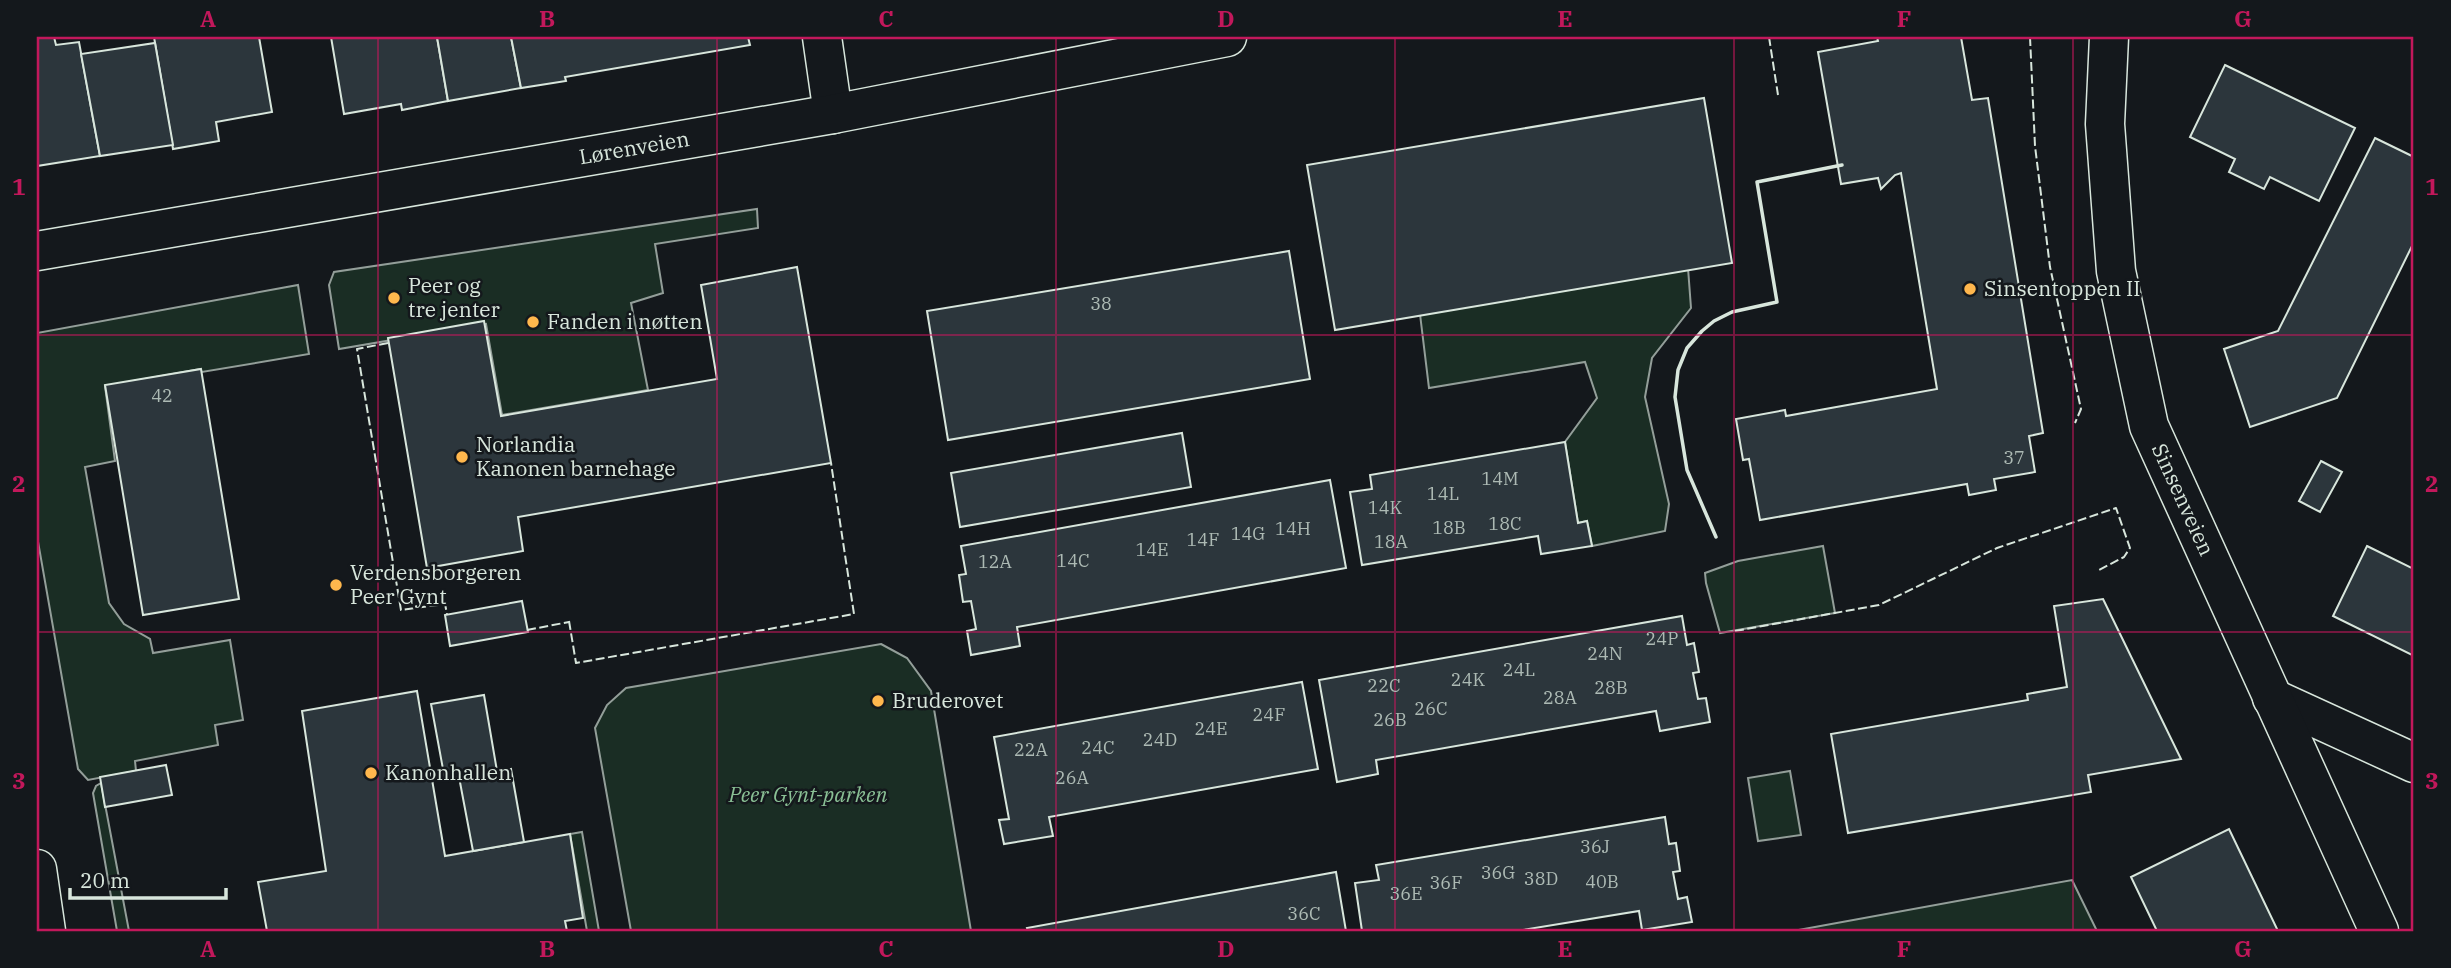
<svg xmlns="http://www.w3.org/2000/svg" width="2451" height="968" font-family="'IBM Plex Serif',serif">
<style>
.green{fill:#1a2d24;stroke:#939e99;stroke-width:2}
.building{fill:#2c363c;stroke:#d8e6dc;stroke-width:2}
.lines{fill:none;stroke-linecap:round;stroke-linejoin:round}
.street-casing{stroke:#d8e6dc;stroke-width:41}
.secondary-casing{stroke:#d8e6dc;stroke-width:41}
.street{stroke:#14181c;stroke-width:38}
.secondary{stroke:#14181c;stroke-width:38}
.fence{stroke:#d8e6dc;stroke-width:2;stroke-dasharray:9 3.5;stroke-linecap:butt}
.wall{stroke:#d8e6dc;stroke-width:3.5}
.grid{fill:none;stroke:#c2185b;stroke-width:2;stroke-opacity:0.55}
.poi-dot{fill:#ffb74d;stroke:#14181c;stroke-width:2.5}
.labels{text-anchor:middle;stroke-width:5;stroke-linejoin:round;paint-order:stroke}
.number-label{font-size:18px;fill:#adbab4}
.street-label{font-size:21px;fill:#d8e6dc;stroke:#14181c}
.poi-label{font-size:21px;fill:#d8e6dc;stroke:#14181c;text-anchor:start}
.park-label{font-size:21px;font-style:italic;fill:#8ac095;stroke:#14181c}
.neatline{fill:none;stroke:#c2185b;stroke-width:2.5}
.grid-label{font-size:23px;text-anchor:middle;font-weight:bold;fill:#c2185b}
</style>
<rect width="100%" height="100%" fill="#14181c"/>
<g class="green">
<polygon points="757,209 758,228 655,244 663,293 631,303 648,390 502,415 486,324 339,349 329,285 334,272"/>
<polygon points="1688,268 1691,308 1652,358 1645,397 1669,504 1665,531 1592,546 1587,521 1578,523 1565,442 1597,398 1585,362 1429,388 1420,314"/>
<polygon points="298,285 309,354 202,372 200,369 105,386 115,461 85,467 109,603 124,624 150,639 153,653 230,640 243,720 215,725 218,745 135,761 136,771 88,780 78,769 37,536 37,333"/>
<polygon points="1823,546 1835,613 1720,633 1706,583 1705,573 1738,561"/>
<polygon points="881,644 907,658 931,691 971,931 631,931 595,728 607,705 626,688"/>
<polygon points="1790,771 1801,835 1758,841 1748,778"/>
<polygon points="101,783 129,931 117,931 93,793 96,786"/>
<polygon points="582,832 599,931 587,931 570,834"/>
<polygon points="2072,880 2097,931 1793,931"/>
</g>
<g class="building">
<polygon points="37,37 54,37 56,45 79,42 100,156 37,166"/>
<polygon points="154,37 259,37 272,112 216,122 219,141 173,149"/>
<polygon points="331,37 437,37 448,101 402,110 401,104 344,114"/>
<polygon points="437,37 511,37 521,88 448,101"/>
<polygon points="511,37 748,37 750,45 565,77 566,81 521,88"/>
<polygon points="1877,37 1961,37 1972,100 1988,98 2043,433 2029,436 2035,472 1994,479 1996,490 1969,495 1967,484 1760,520 1749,459 1743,460 1736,419 1785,410 1786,416 1937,389 1901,173 1895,175 1881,189 1878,178 1841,184 1818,52 1878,41"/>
<polygon points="155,43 173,145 100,156 81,54"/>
<polygon points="2225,65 2355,128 2319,201 2270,177 2264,189 2229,172 2235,159 2190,137"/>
<polygon points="1704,98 1732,263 1335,330 1307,165"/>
<polygon points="2375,138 2414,157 2414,242 2337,398 2250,427 2224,349 2278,331"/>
<polygon points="1289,251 1310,379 948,440 927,311"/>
<polygon points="797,267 831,463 518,517 523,551 427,568 388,338 484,321 501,416 717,379 701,285"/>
<polygon points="201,369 239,599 143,615 105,385"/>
<polygon points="1182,433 1191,487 960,527 951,473"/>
<polygon points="1565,442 1578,523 1587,521 1592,546 1541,554 1538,536 1362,565 1350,492 1372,489 1370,475"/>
<polygon points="2321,461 2342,472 2320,512 2299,501"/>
<polygon points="1330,480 1346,568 1017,627 1020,646 971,655 967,631 976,629 971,601 963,602 959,575 966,574 961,546"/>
<polygon points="2367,546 2414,569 2414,656 2333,616"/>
<polygon points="2103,599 2181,759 2088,775 2091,792 1848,833 1831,734 2028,700 2027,694 2067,687 2054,606"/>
<polygon points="522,601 528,632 450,646 445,615"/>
<polygon points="1682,616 1687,645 1694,643 1699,672 1693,673 1698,699 1706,698 1710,722 1660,731 1656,711 1376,760 1378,774 1337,782 1319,680"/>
<polygon points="1302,682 1318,769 1049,817 1053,836 1004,844 999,820 1009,819 994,737"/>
<polygon points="417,691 445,856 570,834 583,918 565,921 567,931 267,931 258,882 326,871 302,711"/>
<polygon points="484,695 497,771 511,769 524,842 473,851 459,777 445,780 431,704"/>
<polygon points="166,765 172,795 105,807 100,777"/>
<polygon points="1665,817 1669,844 1676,843 1680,871 1673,872 1678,899 1687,897 1692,922 1642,930 1639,911 1517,931 1362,931 1355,883 1379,880 1376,865"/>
<polygon points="2229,829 2278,931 2157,931 2131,877"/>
<polygon points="1336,872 1346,931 1028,931 1027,928"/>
</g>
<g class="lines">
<defs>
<g id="street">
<polyline points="822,37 833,114"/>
<polyline points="2272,698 2414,763"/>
<polyline points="37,869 46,931"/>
</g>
<g id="secondary">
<path id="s1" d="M2109,37L2105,124L2116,271L2149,426L2379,931"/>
<path id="s2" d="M37,251L833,114L1227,37"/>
</g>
</defs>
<use href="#street" class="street-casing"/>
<use href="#secondary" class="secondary-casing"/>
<use href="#street" class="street"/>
<use href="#secondary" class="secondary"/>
<g class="fence">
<polyline points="1769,37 1778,95"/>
<polyline points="2030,37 2035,146 2050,267 2081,409 2075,423"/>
<polyline points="388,343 357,349 401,610 445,604 447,614"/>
<polyline points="569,621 576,663 854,614 831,463"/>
<polyline points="527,630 569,622"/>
<polyline points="1735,631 1879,605 1997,548 2116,508 2130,548 2124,557 2099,570"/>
</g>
<polyline class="wall" points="1716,537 1687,470 1675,397 1678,370 1687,348 1702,331 1714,321 1732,312 1777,302 1757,182 1842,165"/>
</g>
<path class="grid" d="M378,37V931M717,37V931M1056,37V931M1395,37V931M1734,37V931M2073,37V931M37,335H2414M37,632H2414"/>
<g class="poi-dot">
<circle cx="1970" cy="289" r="7"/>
<circle cx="394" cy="298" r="7"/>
<circle cx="533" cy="322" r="7"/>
<circle cx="462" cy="457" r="7"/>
<circle cx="336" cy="585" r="7"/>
<circle cx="878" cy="701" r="7"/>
<circle cx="371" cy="773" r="7"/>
</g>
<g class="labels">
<g class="number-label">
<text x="1101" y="310">38</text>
<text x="162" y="402">42</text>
<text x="2014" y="464">37</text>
<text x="1500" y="485">14M</text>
<text x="1443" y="500">14L</text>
<text x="1385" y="514">14K</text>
<text x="1505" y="530">18C</text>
<text x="1449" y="534">18B</text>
<text x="1293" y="535">14H</text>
<text x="1248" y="540">14G</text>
<text x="1203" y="546">14F</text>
<text x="1391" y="548">18A</text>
<text x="1152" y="556">14E</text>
<text x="1073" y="567">14C</text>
<text x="995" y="568">12A</text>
<text x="1662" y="645">24P</text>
<text x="1605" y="660">24N</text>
<text x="1519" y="676">24L</text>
<text x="1468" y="686">24K</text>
<text x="1384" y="692">22C</text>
<text x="1611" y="694">28B</text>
<text x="1560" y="704">28A</text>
<text x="1431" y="715">26C</text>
<text x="1269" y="721">24F</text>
<text x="1390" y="726">26B</text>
<text x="1211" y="735">24E</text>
<text x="1160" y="746">24D</text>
<text x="1098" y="754">24C</text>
<text x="1031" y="756">22A</text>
<text x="1072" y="784">26A</text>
<text x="1595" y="853">36J</text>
<text x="1498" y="879">36G</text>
<text x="1541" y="885">38D</text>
<text x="1602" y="888">40B</text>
<text x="1446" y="889">36F</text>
<text x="1406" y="900">36E</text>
<text x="1304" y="920">36C</text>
</g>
<g class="street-label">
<text dy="7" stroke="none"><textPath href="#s2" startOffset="606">Lørenveien</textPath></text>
<text dy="7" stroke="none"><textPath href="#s1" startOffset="474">Sinsenveien</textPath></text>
</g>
<g class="poi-label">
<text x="408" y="293">Peer og<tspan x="408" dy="24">tre jenter</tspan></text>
<text x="1984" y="296">Sinsentoppen II</text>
<text x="547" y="329">Fanden i nøtten</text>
<text x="476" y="452">Norlandia<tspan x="476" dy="24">Kanonen barnehage</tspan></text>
<text x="350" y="580">Verdensborgeren<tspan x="350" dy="24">Peer Gynt</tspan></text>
<text x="892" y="708">Bruderovet</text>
<text x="385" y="780">Kanonhallen</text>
</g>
<g class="park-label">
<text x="808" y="802">Peer Gynt-parken</text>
</g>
</g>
<rect width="2451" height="968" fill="none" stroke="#14181c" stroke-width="77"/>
<path d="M70 888v10h156v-10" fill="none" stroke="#d8e6dc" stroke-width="3.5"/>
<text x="80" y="888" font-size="21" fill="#d8e6dc" stroke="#14181c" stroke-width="5" paint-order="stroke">20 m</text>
<rect x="38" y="38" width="2374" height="892" class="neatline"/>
<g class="grid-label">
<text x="208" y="27">A</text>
<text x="547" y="27">B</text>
<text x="886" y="27">C</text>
<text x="1226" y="27">D</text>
<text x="1565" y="27">E</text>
<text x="1904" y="27">F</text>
<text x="2243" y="27">G</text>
<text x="19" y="195">1</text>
<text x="2432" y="195">1</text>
<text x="19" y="492">2</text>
<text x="2432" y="492">2</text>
<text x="19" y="789">3</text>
<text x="2432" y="789">3</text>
<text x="208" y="957">A</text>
<text x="547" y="957">B</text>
<text x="886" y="957">C</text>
<text x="1226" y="957">D</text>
<text x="1565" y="957">E</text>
<text x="1904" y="957">F</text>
<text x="2243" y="957">G</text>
</g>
</svg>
